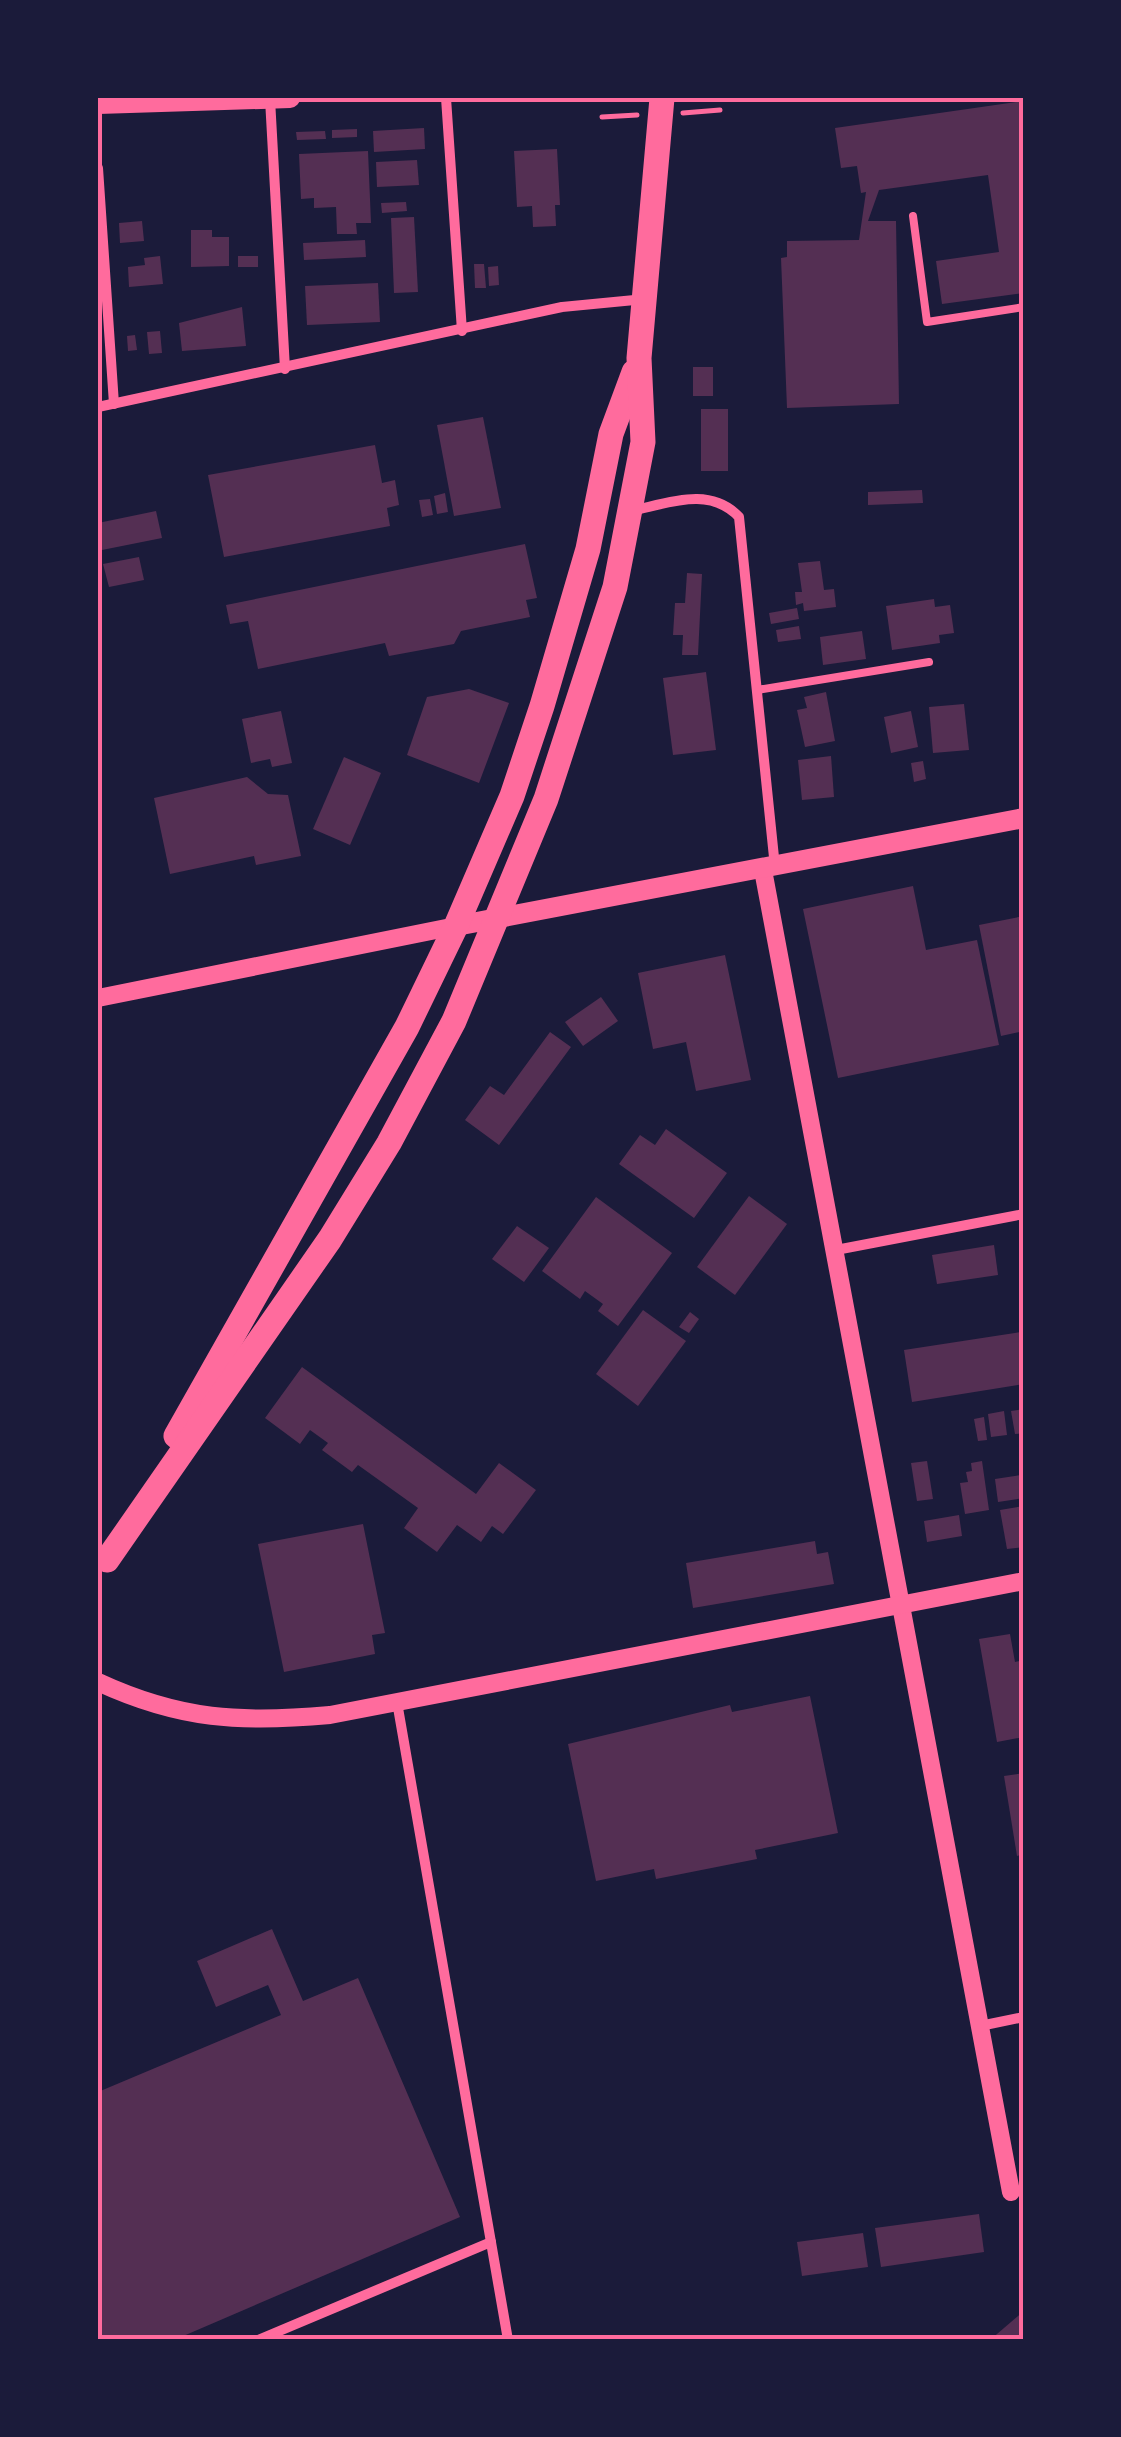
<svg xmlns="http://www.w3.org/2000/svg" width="1121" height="2437" font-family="'Public Sans',sans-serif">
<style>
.building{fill:#542f53}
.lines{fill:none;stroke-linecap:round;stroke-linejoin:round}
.path{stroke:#ff6b9d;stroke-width:5}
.service{stroke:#ff6b9d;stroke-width:8}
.minor{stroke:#ff6b9d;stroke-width:10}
.tertiary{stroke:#ff6b9d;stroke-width:18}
.secondary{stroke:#ff6b9d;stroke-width:20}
.trunk{stroke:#ff6b9d;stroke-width:25}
.neatline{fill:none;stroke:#ff6b9d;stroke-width:4}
</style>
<rect width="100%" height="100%" fill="#1b1b3a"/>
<g class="building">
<polygon points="1024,101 1024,293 942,304 936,261 999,252 988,175 879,190 868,221 896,221 899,404 787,408 781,258 787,257 787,241 859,240 866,192 861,193 857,166 841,168 835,128"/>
<polygon points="424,128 425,149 374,152 373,131"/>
<polygon points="357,129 357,137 332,138 332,130"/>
<polygon points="325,131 326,139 297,140 296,132"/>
<polygon points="557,149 560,205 555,205 556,226 533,227 532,206 517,207 514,151"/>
<polygon points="368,151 371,223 356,223 357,234 337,234 336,207 314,208 314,198 301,199 299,154"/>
<polygon points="417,160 419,185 377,187 376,162"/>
<polygon points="406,202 407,211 382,213 381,203"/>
<polygon points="414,217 418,292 394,293 391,218"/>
<polygon points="142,221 144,241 120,243 119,223"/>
<polygon points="191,230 212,230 212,237 229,237 229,266 191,267"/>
<polygon points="365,240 366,257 304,260 303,243"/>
<polygon points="160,256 163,284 129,287 128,267 145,265 144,258"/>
<rect x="238" y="256" width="20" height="11"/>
<polygon points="474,264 484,264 486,288 475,288"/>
<polygon points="498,266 499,285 489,286 488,267"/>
<polygon points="378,283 380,322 307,325 305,286"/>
<polygon points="242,307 246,346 182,351 179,323"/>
<polygon points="160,331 162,353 149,354 147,332"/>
<polygon points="135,335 137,350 128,351 127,336"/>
<rect x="693" y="367" width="20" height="29"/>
<rect x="701" y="409" width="27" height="62"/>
<polygon points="483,417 501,508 454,516 437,425"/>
<polygon points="375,445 382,483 395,480 399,505 387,508 390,526 224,557 208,475"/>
<polygon points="922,490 923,503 868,505 868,492"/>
<polygon points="445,493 448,512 437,514 434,496"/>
<polygon points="430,499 433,515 422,517 419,500"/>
<polygon points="156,511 162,538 102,550 98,523"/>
<polygon points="525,544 537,598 526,600 530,617 461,631 454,644 389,656 385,643 258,669 248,621 230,624 226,605"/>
<polygon points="139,557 144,580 109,587 103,564"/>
<polygon points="820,561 824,590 834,589 836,607 804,611 803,603 796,605 795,592 802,592 798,563"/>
<polygon points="687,573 702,574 698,655 682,655 683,635 673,635 675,603 685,603"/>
<polygon points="934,599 935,607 950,605 954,633 939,635 940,643 892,650 886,606"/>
<polygon points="797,608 799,619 771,624 769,613"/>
<polygon points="799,626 801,639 778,642 776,630"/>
<polygon points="862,631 866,659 823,665 820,637"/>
<polygon points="706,672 716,750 673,755 663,678"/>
<polygon points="469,689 509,703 479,783 407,755 427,697"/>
<polygon points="826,692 835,741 805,747 797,710 807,708 804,697"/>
<polygon points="964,704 969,750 933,753 929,707"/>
<polygon points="281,711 292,763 272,767 270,759 251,763 242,719"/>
<polygon points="911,711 918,747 891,753 884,717"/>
<polygon points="831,756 834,797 802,800 798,760"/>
<polygon points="344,757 381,773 350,845 313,829"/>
<polygon points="923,761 926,779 914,782 911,763"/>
<polygon points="247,777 268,794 288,795 301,856 256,865 254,856 170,874 154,798"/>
<polygon points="913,886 926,950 977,940 999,1045 838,1078 803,909"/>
<polygon points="1024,916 1024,1031 1001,1036 979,925"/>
<polygon points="725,955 751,1080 696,1091 686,1042 653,1049 638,973"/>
<polygon points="601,997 618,1021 583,1046 565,1022"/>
<polygon points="550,1032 571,1047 499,1145 465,1120 490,1086 504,1095"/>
<polygon points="666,1129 727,1173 694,1218 619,1164 640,1135 655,1145"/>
<polygon points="749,1196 787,1224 735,1295 697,1267"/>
<polygon points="596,1197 672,1253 618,1326 598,1311 603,1304 585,1291 580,1299 542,1271"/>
<polygon points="517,1226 549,1248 524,1282 492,1259"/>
<polygon points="994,1245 998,1275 937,1284 932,1255"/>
<polygon points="643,1310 686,1341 638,1406 596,1374"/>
<polygon points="690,1312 699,1319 689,1333 679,1327"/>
<polygon points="1021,1332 1024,1384 912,1402 904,1350"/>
<polygon points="302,1367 476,1494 499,1463 536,1490 503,1534 492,1526 481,1542 457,1525 437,1552 404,1528 418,1508 358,1465 352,1472 322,1450 328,1443 310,1430 300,1444 265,1418"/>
<polygon points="1024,1409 1024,1433 1015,1434 1011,1411"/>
<polygon points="1004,1411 1007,1435 991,1437 988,1414"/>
<polygon points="984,1417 987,1440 978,1441 974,1419"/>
<polygon points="927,1461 933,1499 917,1501 911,1463"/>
<polygon points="982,1461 989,1510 965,1514 960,1483 968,1482 966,1472 972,1471 971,1463"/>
<polygon points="1021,1475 1024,1498 998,1502 995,1479"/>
<polygon points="1024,1506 1024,1547 1007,1549 1000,1510"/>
<polygon points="959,1515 962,1536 927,1542 924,1521"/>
<polygon points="363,1524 385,1633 372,1635 375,1654 284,1672 258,1544"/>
<polygon points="815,1541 817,1554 828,1552 834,1584 693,1608 686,1563"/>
<polygon points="1010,1634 1015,1662 1024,1660 1024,1737 997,1742 979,1639"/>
<polygon points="810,1696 838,1833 755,1850 757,1859 656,1879 654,1869 596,1881 568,1744 730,1705 732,1712"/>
<polygon points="1024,1773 1024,1854 1017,1856 1004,1776"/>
<polygon points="272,1929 303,2001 358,1978 460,2217 174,2340 98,2340 98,2092 281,2015 268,1985 216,2007 197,1961"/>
<polygon points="979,2214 984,2252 881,2267 875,2228"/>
<polygon points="863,2233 868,2267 802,2276 797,2242"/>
<polygon points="1024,2311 1024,2340 990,2340"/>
</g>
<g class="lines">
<g class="path">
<polyline points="683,113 720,110"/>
<polyline points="602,117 637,115"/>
</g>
<g class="service">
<polyline points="913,216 927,322 1024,307"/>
<polyline points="757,690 929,662"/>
</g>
<g class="minor">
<polyline points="446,98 462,331"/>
<polyline points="270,99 285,369"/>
<polyline points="98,168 114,404"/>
<polyline points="98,407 562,307 645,299"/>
<path d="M631,511C669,503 710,486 739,517L775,867"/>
<polyline points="836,1250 1024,1214"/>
<polyline points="397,1702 508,2340"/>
<polyline points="980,2026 1024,2017"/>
<polyline points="258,2340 491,2242"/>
</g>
<g class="tertiary">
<polyline points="763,870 1011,2192"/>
<polyline points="98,998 456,926"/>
<path d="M98,1682C180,1720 241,1723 330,1715L1024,1581"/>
</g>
<g class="secondary">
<polyline points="98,104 290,98"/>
<polyline points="456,926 1024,818"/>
</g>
<g class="trunk">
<polyline points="176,1436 407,1027 456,926 512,796 542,706 588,549 611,434 634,372"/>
<polyline points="107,1560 330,1239 389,1143 454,1021 546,799 615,587 643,442 639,358 662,98"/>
</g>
</g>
<rect width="1121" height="2437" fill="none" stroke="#1b1b3a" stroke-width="200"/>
<rect x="100" y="100" width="921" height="2237" class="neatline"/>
</svg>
